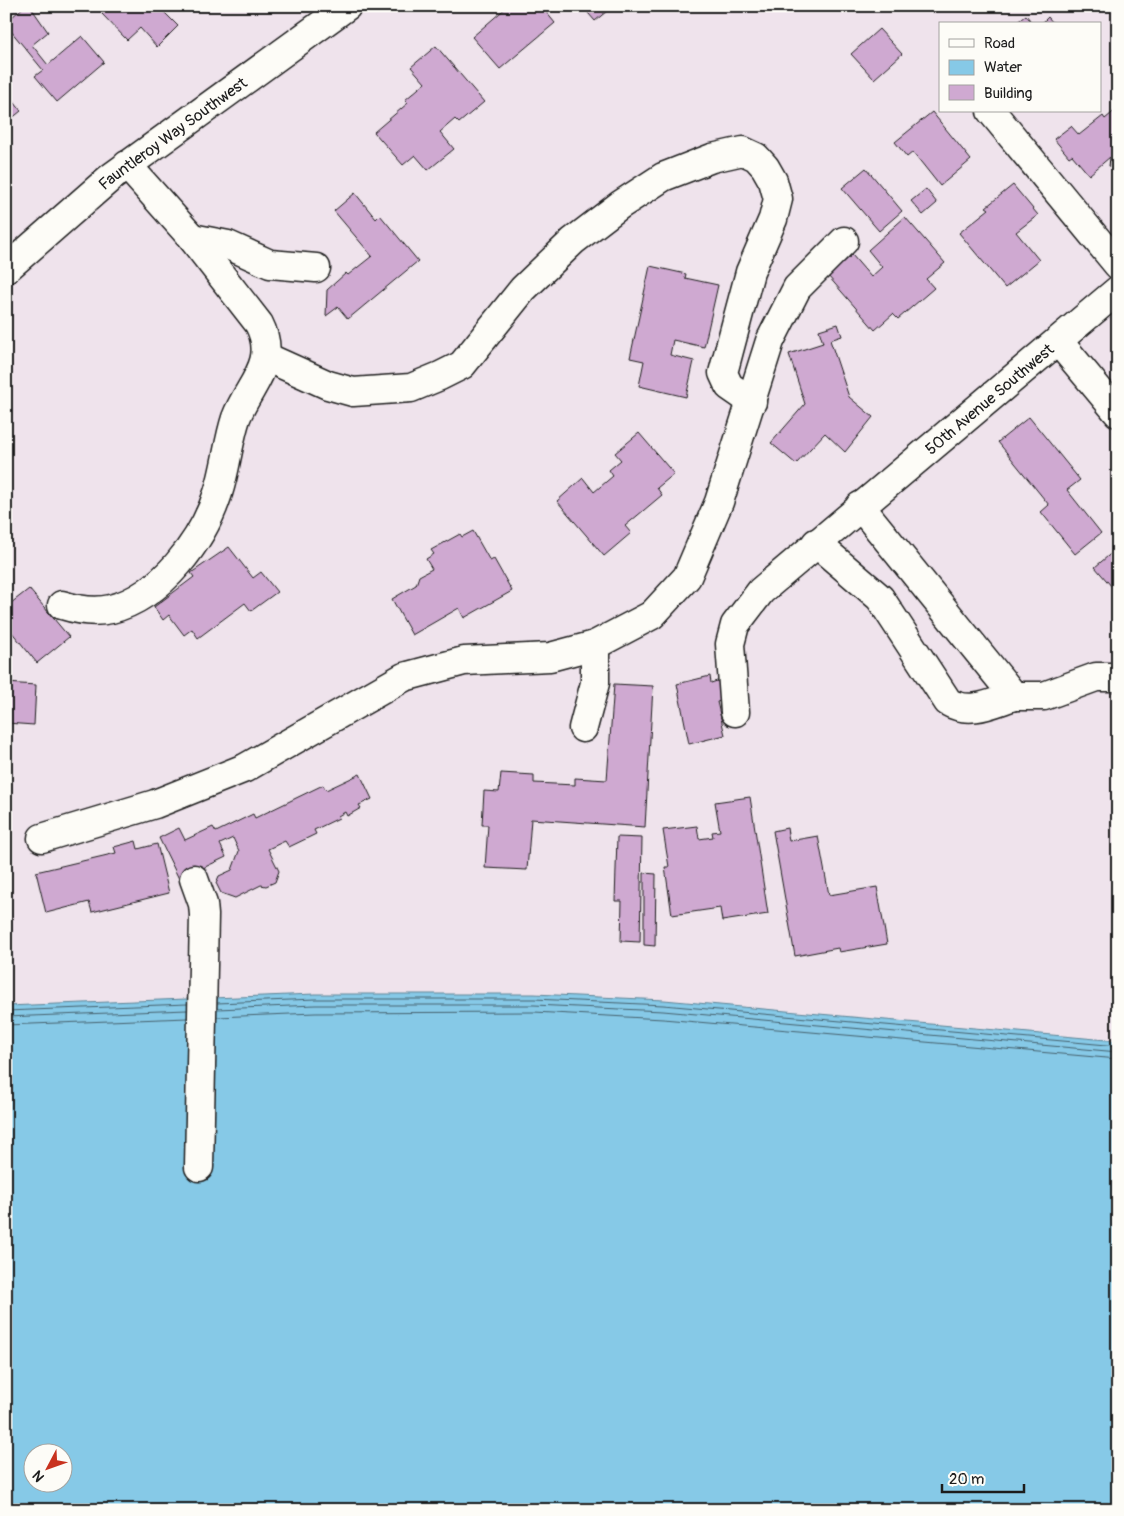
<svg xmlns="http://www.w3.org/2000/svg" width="1124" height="1516" font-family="Pangolin,sans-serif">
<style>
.water{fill:#86c9e7;stroke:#5c8496;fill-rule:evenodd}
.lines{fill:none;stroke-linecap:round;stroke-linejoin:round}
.shore{stroke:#46616d;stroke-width:1}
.building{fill:#cfa9d1;stroke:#1c1c1c}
.minor-casing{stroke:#1c1c1c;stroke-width:31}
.minor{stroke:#fdfcf7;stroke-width:28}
.labels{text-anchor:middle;stroke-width:4.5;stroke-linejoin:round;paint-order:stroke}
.street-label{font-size:16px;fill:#1c1c1c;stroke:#fdfcf7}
</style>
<rect width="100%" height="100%" fill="#efe3ec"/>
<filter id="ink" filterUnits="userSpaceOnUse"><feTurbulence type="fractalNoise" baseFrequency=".02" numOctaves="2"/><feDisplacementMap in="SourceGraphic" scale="10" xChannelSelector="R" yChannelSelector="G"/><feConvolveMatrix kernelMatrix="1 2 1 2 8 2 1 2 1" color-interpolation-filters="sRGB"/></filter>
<g filter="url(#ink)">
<path class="water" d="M315,994H534L664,1000L1118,1041V1510H6V1006ZM32,1454H62V1484H32Z"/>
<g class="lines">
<g class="shore">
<polyline points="217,1003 315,999 534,999 663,1005 1118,1046"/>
<polyline points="217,1009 315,1005 534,1005 663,1011 1118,1052"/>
<polyline points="6,1011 187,1004"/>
<polyline points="6,1017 187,1010"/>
<polyline points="217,1017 315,1013 534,1012 663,1019 1118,1059"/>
<polyline points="6,1025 187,1018"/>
</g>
</g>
<g class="building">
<polygon points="25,6 30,6 48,32 32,45 48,65 82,36 104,62 57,102 35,76 43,70 6,25 6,22"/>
<polygon points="110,6 166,6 162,10 178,26 157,47 140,28 127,40 102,14"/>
<polygon points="508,6 541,6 555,23 500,69 472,37"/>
<polygon points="582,6 613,6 595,21"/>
<polygon points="1026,15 1033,24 1015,24"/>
<polygon points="1048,17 1054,24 1041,24"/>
<polygon points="879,29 902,54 874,79 851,54"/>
<polygon points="436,46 484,102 459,123 455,119 440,132 454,149 428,170 415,155 403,165 374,132 408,103 405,100 425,83 411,67"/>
<polygon points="6,91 21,111 6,123"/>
<polygon points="1118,108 1118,167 1109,166 1110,157 1089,175 1072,155 1069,157 1054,139 1071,126 1079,135 1103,116 1105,119"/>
<polygon points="932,112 971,160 940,186 913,152 907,157 895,142"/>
<polygon points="866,168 902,211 879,231 842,188"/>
<polygon points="1013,185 1038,215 1016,232 1039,260 1005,288 959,233 989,209 986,207"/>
<polygon points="926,189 937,203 923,215 911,201"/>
<polygon points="355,193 376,219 380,215 418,261 348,319 338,307 326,316 327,290 346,273 348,275 372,256 334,211"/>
<polygon points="905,217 945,263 926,279 934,288 898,319 893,314 875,330 828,276 852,255 871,277 882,267 868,250"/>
<polygon points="650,266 686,274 685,278 718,285 704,347 673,340 670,355 694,361 686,397 639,386 644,361 630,358"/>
<polygon points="838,324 842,336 830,340 849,397 873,417 845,452 825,433 796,464 771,443 805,404 789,354 823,343 819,330"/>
<polygon points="1029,417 1080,480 1067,490 1101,533 1075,554 1041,512 1049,505 998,442"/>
<polygon points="639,433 674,474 657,488 662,495 625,526 631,533 604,556 557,501 583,478 594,492 613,476 609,470 621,460 615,453"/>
<polygon points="473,531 490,561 494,559 512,591 464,618 459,608 412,635 392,599 416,585 419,576 432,569 426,559 434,554 431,550 460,534 462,537"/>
<polygon points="229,547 253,578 261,572 277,592 251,611 245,603 198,638 192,629 184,635 169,615 163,620 154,607 194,577 191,573"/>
<polygon points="1114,551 1118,556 1118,594 1095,567"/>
<polygon points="29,589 69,637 37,663 6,625 6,607"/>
<polygon points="710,676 711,683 720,680 725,700 717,702 725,735 689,744 677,684"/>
<polygon points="6,683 36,685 34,725 6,723"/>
<polygon points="614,684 653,686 645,827 531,819 527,870 485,868 488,825 482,825 484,791 499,792 501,773 534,775 534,783 575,785 575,778 607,780"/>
<polygon points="360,774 372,799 359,805 361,808 347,816 345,812 338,816 339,818 314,830 316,834 289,847 285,841 268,849 279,871 275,882 266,886 261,885 235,898 221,893 216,883 219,876 232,870 239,851 233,838 220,844 226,857 203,868 206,873 182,885 159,838 179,828 185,840 213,827 216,832 253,814 255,818 323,785 326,790"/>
<polygon points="750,797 768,914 722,921 720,908 672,915 665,867 669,867 663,830 697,826 699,839 713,837 712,832 720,831 715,802"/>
<polygon points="787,828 789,841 818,836 829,895 877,887 887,944 839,952 838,948 795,956 773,831"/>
<polygon points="617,837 642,838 640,942 621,941 622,901 615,901"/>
<polygon points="136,841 138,849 157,844 169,893 92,912 89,902 46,913 36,872 116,853 114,847"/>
<polygon points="644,873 656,874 655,946 644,945"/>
</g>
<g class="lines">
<defs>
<g id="minor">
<polyline points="991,111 1118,265"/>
<polyline points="192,238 228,245 270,264 316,268"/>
<path id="s1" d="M6,269L110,178L347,6"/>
<polyline points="1058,341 1118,413"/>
<polyline points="266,357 328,385 353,392 411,388 440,376 462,365 523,289 573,241 620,205 663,177 712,158 743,151 756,157 765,167 773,181 778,199 773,219 750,272 723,373 729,386 752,402"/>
<polyline points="860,506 1014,696 1044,696 1096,677 1118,677"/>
<path d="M816,543L880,598L948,702C970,715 992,703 1014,696"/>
<path d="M62,605C78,610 94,613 111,609C162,596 203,540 218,493C226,469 228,442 236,418C249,384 279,363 259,324L192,238L127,165"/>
<path id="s2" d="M735,712L730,644L735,625L761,591L1118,290"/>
<polyline points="583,728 595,683 595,645"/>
<polyline points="42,838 155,804 245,768 404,677 464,661 550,657 595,645 652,615 687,577 719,502 770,341 797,288 844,241"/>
<polyline points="194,879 203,904 204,915 199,1167"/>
</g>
</defs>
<use href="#minor" class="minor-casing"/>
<use href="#minor" class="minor"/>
</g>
</g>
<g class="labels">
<g class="street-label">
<text dy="6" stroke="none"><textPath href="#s1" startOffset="215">Fauntleroy Way Southwest</textPath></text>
<text dy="6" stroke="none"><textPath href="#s2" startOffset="429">50th Avenue Southwest</textPath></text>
</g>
</g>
<rect width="1124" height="1516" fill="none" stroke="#fdfcf7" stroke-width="25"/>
<rect x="12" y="12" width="1099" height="1491" fill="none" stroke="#1c1c1c" stroke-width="2" filter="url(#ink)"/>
<rect x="939" y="22" width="162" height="90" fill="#fdfcf7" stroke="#a3a29f"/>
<rect x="949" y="39" width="25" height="8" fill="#fdfcf7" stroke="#a3a29f"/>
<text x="984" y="48" font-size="15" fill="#1c1c1c">Road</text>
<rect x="949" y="60" width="25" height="15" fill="#86c9e7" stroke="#a3a29f"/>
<text x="984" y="72" font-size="15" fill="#1c1c1c">Water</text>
<rect x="949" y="85" width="25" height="15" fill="#cfa9d1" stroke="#a3a29f"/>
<text x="984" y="98" font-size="15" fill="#1c1c1c">Building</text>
<g transform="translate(48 1468) rotate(229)"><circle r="24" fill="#fdfcf7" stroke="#a3a29f"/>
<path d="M0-4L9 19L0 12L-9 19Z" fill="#c8321e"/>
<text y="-8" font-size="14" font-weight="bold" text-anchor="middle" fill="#1c1c1c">N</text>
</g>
<path d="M942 1484v8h82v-8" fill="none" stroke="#1c1c1c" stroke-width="2.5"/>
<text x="949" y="1484" font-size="15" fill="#1c1c1c" stroke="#fdfcf7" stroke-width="4" paint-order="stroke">20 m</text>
</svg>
